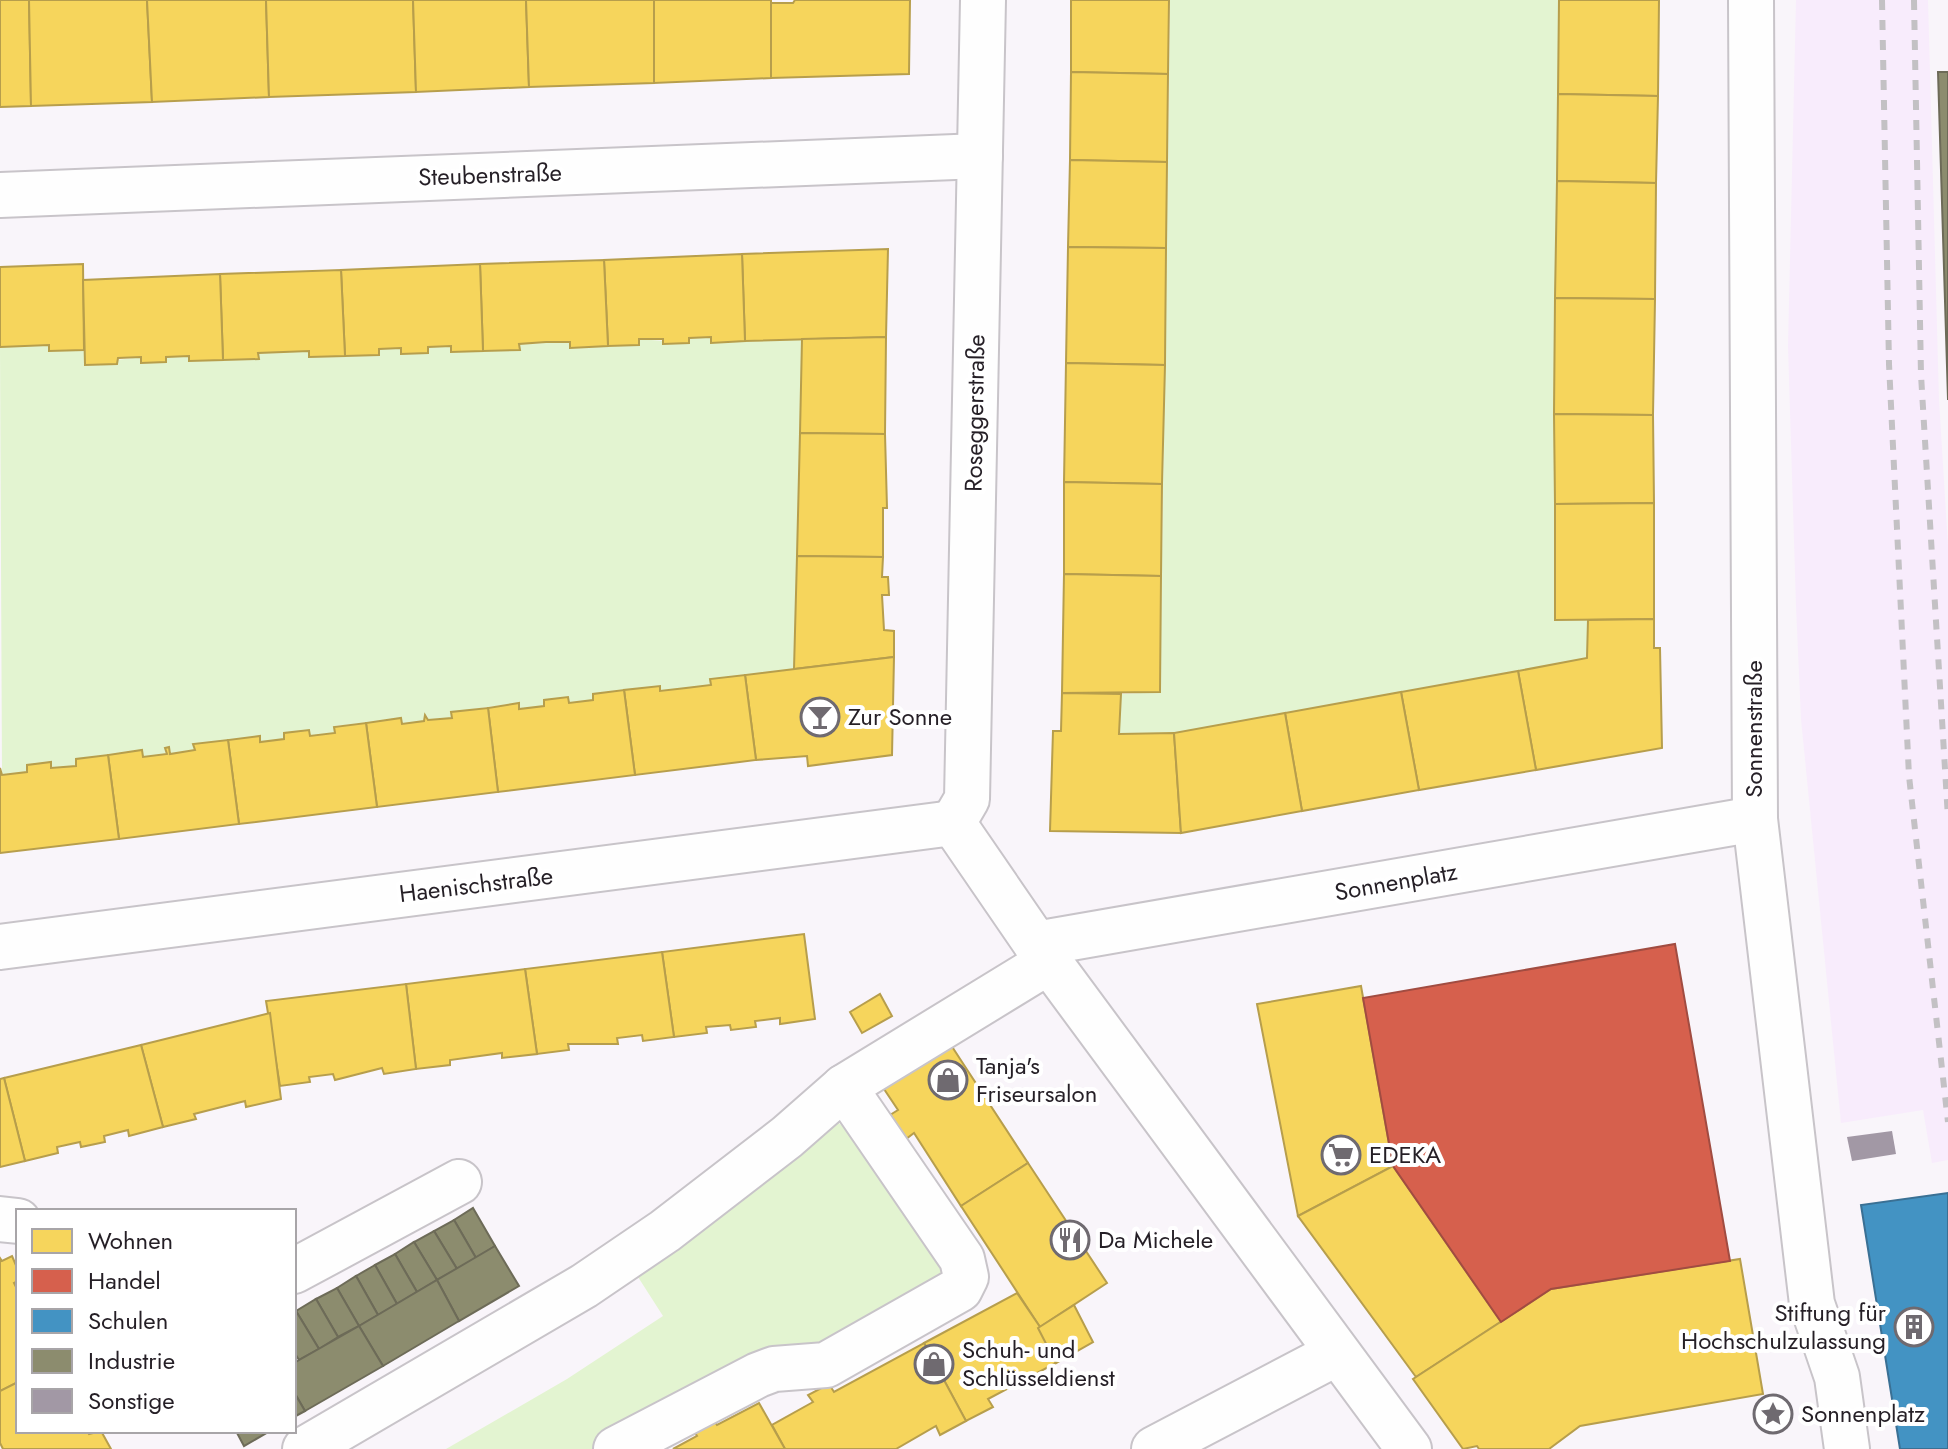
<svg xmlns="http://www.w3.org/2000/svg" width="1948" height="1449" font-family="Jost,sans-serif">
<style>
.built{fill:#f8ecfc}
.green{fill:#e3f4d1}
.homes{fill:#f6d55c;stroke:#b79e4c;stroke-width:2}
.shops{fill:#d6604d;stroke:#a14c41;stroke-width:2}
.schools{fill:#4393c3;stroke:#3a7094;stroke-width:2}
.industry{fill:#8c8c6e;stroke:#6d6b58;stroke-width:2}
.building{fill:#a298a5}
.lines{fill:none;stroke-linecap:round;stroke-linejoin:round}
.minor-casing{stroke:#c8c4c9;stroke-width:48}
.minor{stroke:#fefefe;stroke-width:44}
.rail{stroke:#c3c1c4;stroke-width:6;stroke-dasharray:10 10;stroke-linecap:butt}
.labels{text-anchor:middle;stroke-width:8;stroke-linejoin:round;paint-order:stroke}
.street-label{font-size:24px;fill:#251f26;stroke:#fff}
.poi-label{font-size:24px;fill:#251f26;stroke:#fff;text-anchor:start}
</style>
<rect width="100%" height="100%" fill="#f9f5fa"/>
<polygon class="built" points="1796,0 1928,0 1939,400 1948,546 1948,1160 1932,1163 1923,1110 1841,1123 1801,719 1796,606 1788,346"/>
<g class="green">
<polygon points="1170,0 1559,0 1555,620 1588,620 1587,658 1174,733 1119,734 1121,694 1160,692"/>
<polygon points="711,337 712,343 802,339 794,669 711,679 711,685 660,691 659,686 594,694 593,700 569,703 568,697 544,700 544,706 519,709 518,703 452,712 452,718 428,720 427,715 424,721 402,724 400,719 335,726 335,733 310,736 308,730 284,733 284,739 260,742 259,736 194,744 195,750 170,754 166,748 167,754 143,757 142,751 76,759 76,766 51,768 50,762 27,765 27,772 2,775 0,347 49,345 50,351 84,350 85,364 141,357 141,362 165,362 166,357 189,356 189,361 258,359 258,353 309,351 310,357 379,355 379,349 401,348 401,353 428,347 451,346 451,352 520,349 519,344 570,342 571,348 639,345 639,339 688,343 689,338"/>
<polygon points="836,1121 881,1155 946,1258 941,1285 828,1352 776,1352 593,1449 446,1449 567,1379 663,1316 638,1277"/>
</g>
<g class="homes">
<polygon points="0,0 29,0 31,106 0,107"/>
<polygon points="29,0 147,0 152,102 31,106"/>
<polygon points="147,0 266,0 269,97 152,102"/>
<polygon points="266,0 413,0 416,92 269,97"/>
<polygon points="413,0 526,0 529,87 416,92"/>
<polygon points="526,0 654,0 654,83 529,87"/>
<polygon points="654,0 771,0 771,78 654,83"/>
<polygon points="795,0 910,0 909,74 771,78 771,3 793,3"/>
<polygon points="1071,0 1169,0 1168,74 1071,72"/>
<polygon points="1559,0 1659,0 1658,96 1558,94"/>
<polygon points="1071,72 1168,74 1167,162 1070,160"/>
<polygon points="1558,94 1658,96 1656,183 1557,181"/>
<polygon points="1070,160 1167,162 1166,248 1068,247"/>
<polygon points="1557,181 1656,183 1655,299 1555,298"/>
<polygon points="1068,247 1166,248 1165,365 1066,363"/>
<polygon points="888,249 886,337 745,341 742,254"/>
<polygon points="742,254 745,341 711,343 711,337 689,338 689,343 663,344 663,339 639,339 639,345 608,346 604,260"/>
<polygon points="604,260 608,346 570,348 570,342 546,342 519,344 520,350 483,351 480,264"/>
<polygon points="83,264 84,350 49,351 49,345 0,347 0,267"/>
<polygon points="480,264 483,351 451,352 451,346 428,347 428,353 401,354 401,348 379,349 379,355 345,356 341,270"/>
<polygon points="341,270 345,356 309,357 309,351 258,353 259,359 223,360 220,274"/>
<polygon points="220,274 223,360 189,361 189,356 166,357 166,362 141,363 141,357 118,358 117,364 85,365 83,280"/>
<polygon points="1555,298 1655,299 1653,415 1554,414"/>
<polygon points="886,337 885,434 800,433 802,339"/>
<polygon points="1066,363 1165,365 1162,484 1064,482"/>
<polygon points="1554,414 1653,415 1654,503 1555,504"/>
<polygon points="800,433 885,434 887,508 883,508 883,557 797,556"/>
<polygon points="1064,482 1162,484 1161,576 1064,574"/>
<polygon points="1654,503 1654,619 1555,620 1555,504"/>
<polygon points="797,556 883,557 882,577 888,577 889,595 882,595 884,630 894,631 894,657 794,669"/>
<polygon points="1064,574 1161,576 1160,692 1062,693"/>
<polygon points="1654,619 1654,648 1660,648 1662,748 1536,770 1518,671 1587,658 1588,620"/>
<polygon points="894,657 892,755 808,766 807,756 756,760 745,675"/>
<polygon points="1518,671 1536,770 1419,790 1401,692"/>
<polygon points="745,675 756,760 635,775 624,690 660,686 660,691 686,688 711,685 710,679"/>
<polygon points="624,690 635,775 498,792 488,708 519,703 519,709 544,706 544,700 568,697 569,703 593,700 593,694"/>
<polygon points="1401,692 1419,790 1302,811 1285,713"/>
<polygon points="1062,693 1121,694 1119,734 1174,733 1181,833 1050,831 1053,731 1061,731"/>
<polygon points="488,708 498,792 377,807 366,723 401,718 402,724 424,721 425,715 428,720 452,718 451,712"/>
<polygon points="1285,713 1302,811 1181,833 1174,733"/>
<polygon points="366,723 377,807 239,824 228,740 260,736 260,742 284,739 284,733 309,730 310,736 335,733 334,727"/>
<polygon points="228,740 239,824 119,839 108,755 142,750 143,757 167,754 165,748 169,747 170,754 195,750 193,744"/>
<polygon points="108,755 119,839 0,853 0,768 2,775 27,772 27,765 51,762 51,768 76,766 76,759"/>
<polygon points="804,934 815,1019 780,1024 780,1018 755,1021 756,1027 731,1030 730,1025 706,1027 707,1033 674,1037 662,952"/>
<polygon points="662,952 674,1037 643,1041 642,1035 617,1038 618,1044 568,1044 569,1050 537,1054 525,969"/>
<polygon points="525,969 537,1054 502,1058 502,1053 450,1060 450,1065 416,1069 406,984"/>
<polygon points="406,984 416,1069 384,1074 382,1068 335,1080 333,1074 309,1077 310,1082 280,1086 266,1001"/>
<polygon points="1361,986 1393,1166 1298,1216 1257,1004"/>
<polygon points="880,994 892,1016 862,1033 850,1012"/>
<polygon points="270,1013 281,1099 246,1107 245,1101 194,1114 196,1119 163,1127 141,1045"/>
<polygon points="949,1042 1028,1163 961,1206 914,1133 906,1139 890,1115 898,1110 882,1086"/>
<polygon points="141,1045 163,1127 129,1136 128,1130 104,1136 105,1142 81,1147 80,1142 57,1147 58,1153 25,1161 4,1078"/>
<polygon points="4,1078 25,1161 0,1167 0,1079"/>
<polygon points="1028,1163 1107,1283 1040,1327 961,1206"/>
<polygon points="1393,1166 1501,1322 1416,1377 1298,1216"/>
<polygon points="12,1256 18,1270 18,1281 14,1283 18,1291 18,1382 0,1391 0,1258 2,1261"/>
<polygon points="1740,1259 1763,1394 1580,1426 1549,1449 1479,1449 1477,1446 1463,1449 1413,1379 1551,1289"/>
<polygon points="1017,1293 1040,1327 1056,1363 988,1399 993,1407 966,1421 924,1343"/>
<polygon points="1074,1305 1093,1342 1056,1363 1038,1328"/>
<polygon points="924,1343 966,1421 940,1435 936,1426 896,1449 785,1449 772,1425 813,1402 808,1395 829,1384 834,1392"/>
<polygon points="18,1382 18,1431 87,1431 89,1434 101,1431 111,1449 3,1449 0,1443 0,1391"/>
<polygon points="759,1403 785,1449 673,1449 697,1436 692,1428 712,1417 717,1425"/>
</g>
<polygon class="shops" points="1675,944 1730,1261 1551,1289 1501,1322 1393,1166 1363,998"/>
<polygon class="schools" points="1948,1193 1948,1449 1900,1449 1861,1205"/>
<g class="industry">
<polygon points="1938,72 1948,72 1948,400 1948,399"/>
<polygon points="473,1208 495,1246 476,1258 454,1220"/>
<polygon points="454,1220 476,1258 457,1269 434,1231"/>
<polygon points="434,1231 457,1269 437,1280 414,1242"/>
<polygon points="414,1242 437,1280 417,1292 395,1254"/>
<polygon points="495,1246 519,1286 459,1321 437,1280"/>
<polygon points="395,1254 417,1292 397,1304 375,1265"/>
<polygon points="375,1265 397,1304 378,1315 356,1276"/>
<polygon points="356,1276 378,1315 359,1326 337,1288"/>
<polygon points="437,1280 459,1321 383,1366 359,1326"/>
<polygon points="337,1288 359,1326 338,1337 316,1299"/>
<polygon points="316,1299 338,1337 319,1349 296,1311"/>
<polygon points="296,1311 319,1349 299,1360 294,1352"/>
<polygon points="359,1326 383,1366 305,1411 294,1392 294,1363"/>
<polygon points="294,1392 305,1411 294,1417"/>
<polygon points="236,1431 270,1431 244,1446"/>
</g>
<polygon class="building" points="1892,1131 1896,1154 1852,1161 1847,1137"/>
<g class="lines">
<defs>
<g id="minor">
<polyline points="1751,0 1755,819 1812,1304 1837,1377 1847,1449"/>
<polyline points="0,195 980,156"/>
<polyline points="953,823 1036,944 1755,819"/>
<polyline points="953,823 967,799 983,0"/>
<polyline points="1036,944 1409,1449"/>
<polyline points="0,947 953,823"/>
<polyline points="0,1219 18,1221"/>
<polyline points="294,1271 459,1182"/>
<polyline points="305,1449 584,1286 665,1231 787,1137 844,1087 1050,961"/>
<polyline points="616,1449 758,1375 774,1369 826,1365 960,1289 966,1277 962,1259 844,1087"/>
<polyline points="1154,1449 1337,1353"/>
</g>
</defs>
<use href="#minor" class="minor-casing"/>
<use href="#minor" class="minor"/>
<g class="rail">
<polyline points="1882,0 1889,364 1909,776 1948,1122"/>
<polyline points="1914,0 1921,375 1948,818"/>
</g>
</g>
<defs>
<symbol id="bar-ring" viewBox="-11 -11 22 22"><circle r="9.5" fill="#fff" stroke="#6f6a70" stroke-width="1.5"/><path d="M-6-5H6L.8 .8V4.5H3.5V6h-7V4.5H-.8V.8Z" fill="#6f6a70"/></symbol>
<symbol id="shop-ring" viewBox="-11 -11 22 22"><circle r="9.5" fill="#fff" stroke="#6f6a70" stroke-width="1.5"/><path d="M-5-2.5h2.3a2.7 3.5 0 0 1 5.4 0H5L5.5 6h-11ZM-1.5-2.5h3a1.5 2.3 0 0 0-3 0Z" fill="#6f6a70"/></symbol>
<symbol id="supermarket-ring" viewBox="-11 -11 22 22"><circle r="9.5" fill="#fff" stroke="#6f6a70" stroke-width="1.5"/><path d="M-6-5.5h2.5l.6 2H6L4.5 2H-2.5L-4.4-4H-6ZM-1.5 3.2a1.3 1.3 0 1 0 .1 0ZM3 3.2a1.3 1.3 0 1 0 .1 0Z" fill="#6f6a70"/></symbol>
<symbol id="restaurant-ring" viewBox="-11 -11 22 22"><circle r="9.5" fill="#fff" stroke="#6f6a70" stroke-width="1.5"/><path d="M-5-6h1v4h1v-4h1v4h1v-4h1v5L-1.5 .5V6h-2V.5L-5-1ZM5-6V6H3V1.5H1.5Q1.5-4 5-6Z" fill="#6f6a70"/></symbol>
<symbol id="building-ring" viewBox="-11 -11 22 22"><circle r="9.5" fill="#fff" stroke="#6f6a70" stroke-width="1.5"/><path d="M-4-6H4V6H1V3H-1V6H-4ZM-2.5-4.3h1.7v1.8h-1.7ZM.8-4.3h1.7v1.8H.8ZM-2.5-1h1.7V.8h-1.7ZM.8-1h1.7V.8H.8Z" fill="#6f6a70"/></symbol>
<symbol id="sight-ring" viewBox="-11 -11 22 22"><circle r="9.5" fill="#fff" stroke="#6f6a70" stroke-width="1.5"/><path d="M0-6L1.8-2.2L6-1.7L2.9 1.2L3.7 5.4L0 3.3L-3.7 5.4L-2.9 1.2L-6-1.7L-1.8-2.2Z" fill="#6f6a70"/></symbol>
</defs>
<g fill-rule="evenodd">
<use href="#bar-ring" x="798" y="695" width="44" height="44"/>
<use href="#shop-ring" x="926" y="1058" width="44" height="44"/>
<use href="#supermarket-ring" x="1319" y="1133" width="44" height="44"/>
<use href="#restaurant-ring" x="1048" y="1218" width="44" height="44"/>
<use href="#building-ring" x="1892" y="1305" width="44" height="44"/>
<use href="#shop-ring" x="912" y="1342" width="44" height="44"/>
<use href="#sight-ring" x="1751" y="1392" width="44" height="44"/>
</g>
<g class="labels">
<g class="street-label">
<text transform="translate(490 175) rotate(-2)" y="8">Steubenstraße</text>
<text transform="translate(975 413) rotate(-89)" y="8">Roseggerstraße</text>
<text transform="translate(1754 729) rotate(-90)" y="8">Sonnenstraße</text>
<text transform="translate(1396 882) rotate(-10)" y="8">Sonnenplatz</text>
<text transform="translate(476 885) rotate(-7)" y="8">Haenischstraße</text>
</g>
<g class="poi-label">
<text x="848" y="725">Zur Sonne</text>
<text x="976" y="1074">Tanja's<tspan x="976" dy="28">Friseursalon</tspan></text>
<text x="1369" y="1163">EDEKA</text>
<text x="1098" y="1248">Da Michele</text>
<text x="1886" y="1321" text-anchor="end">Stiftung für<tspan x="1886" dy="28">Hochschulzulassung</tspan></text>
<text x="962" y="1358">Schuh- und<tspan x="962" dy="28">Schlüsseldienst</tspan></text>
<text x="1801" y="1422">Sonnenplatz</text>
</g>
</g>
<rect x="16" y="1209" width="280" height="224" fill="#ffffff" stroke="#a8a5a8" stroke-width="2"/>
<rect x="32" y="1229" width="40" height="24" fill="#f6d55c" stroke="#a8a5a8" stroke-width="2"/>
<text x="88" y="1249" font-size="24" fill="#251f26">Wohnen</text>
<rect x="32" y="1269" width="40" height="24" fill="#d6604d" stroke="#a8a5a8" stroke-width="2"/>
<text x="88" y="1289" font-size="24" fill="#251f26">Handel</text>
<rect x="32" y="1309" width="40" height="24" fill="#4393c3" stroke="#a8a5a8" stroke-width="2"/>
<text x="88" y="1329" font-size="24" fill="#251f26">Schulen</text>
<rect x="32" y="1349" width="40" height="24" fill="#8c8c6e" stroke="#a8a5a8" stroke-width="2"/>
<text x="88" y="1369" font-size="24" fill="#251f26">Industrie</text>
<rect x="32" y="1389" width="40" height="24" fill="#a298a5" stroke="#a8a5a8" stroke-width="2"/>
<text x="88" y="1409" font-size="24" fill="#251f26">Sonstige</text>
</svg>
